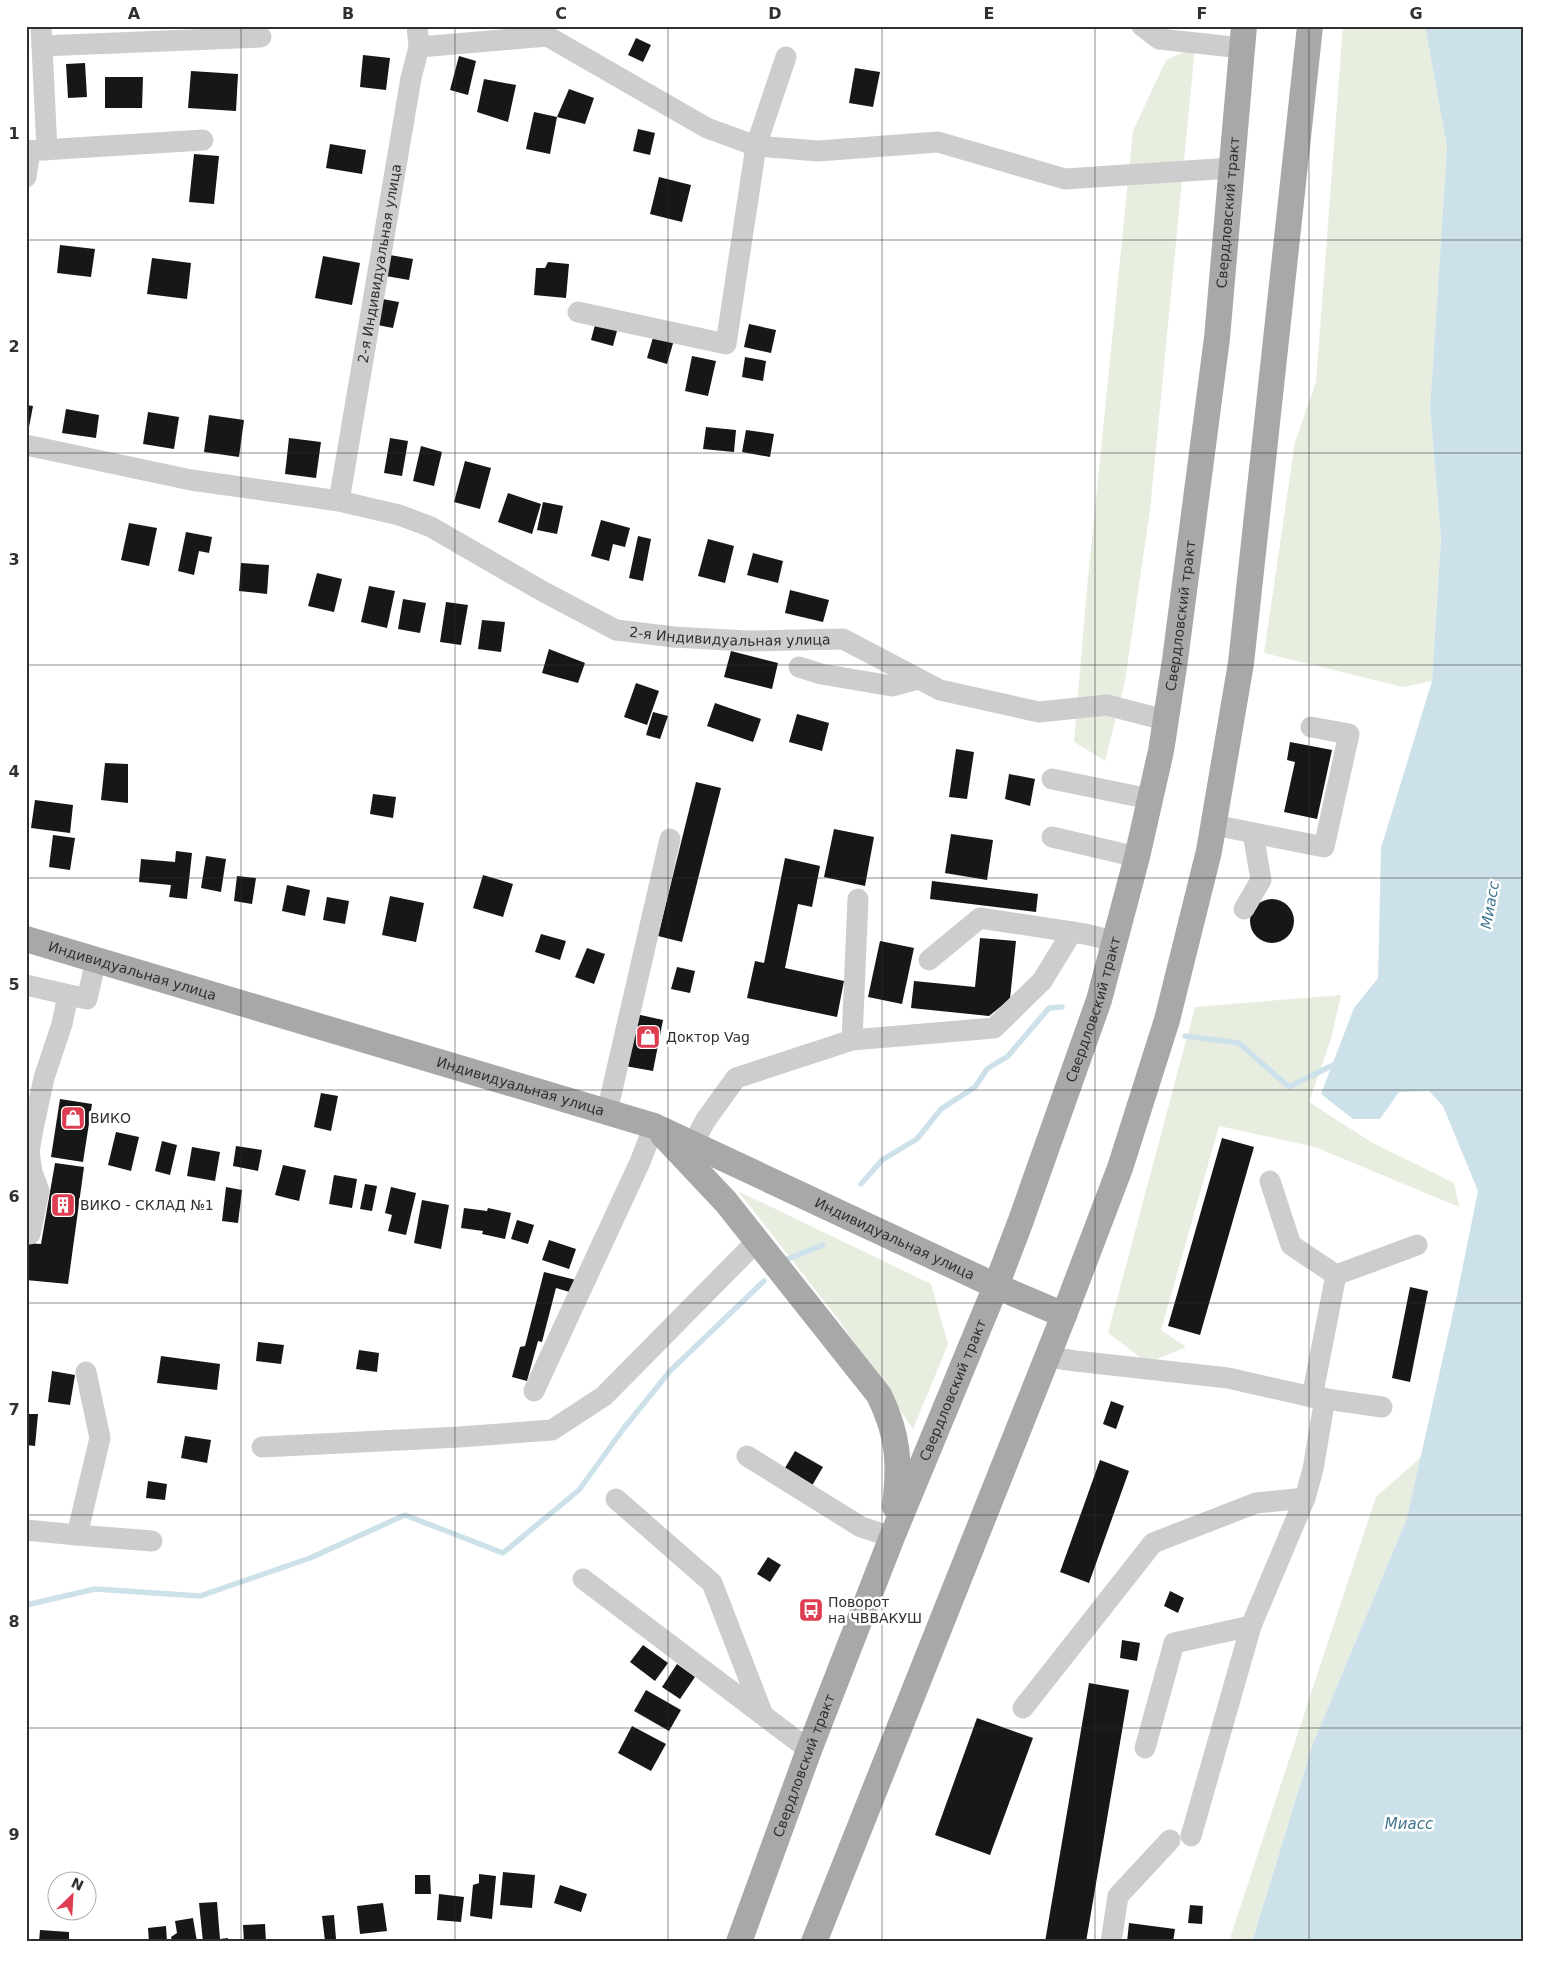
<svg xmlns="http://www.w3.org/2000/svg" width="1550" height="1968" font-family="'DejaVu Sans',sans-serif">
<style>
.green{fill:#e7eddf}
.water{fill:#cde1eb}
.lines{fill:none;stroke-linecap:round;stroke-linejoin:round}
.stream{stroke:#cde1eb;stroke-width:5.5}
.building{fill:#171717}
.minor{stroke:#cdcdcd;stroke-width:21}
.major{stroke:#a8a8a8;stroke-width:26}
.grid{fill:none;stroke:#303030;stroke-width:1;stroke-opacity:0.55}
.labels{text-anchor:middle;stroke-width:5;stroke-linejoin:round;paint-order:stroke}
.street-label{font-size:14px;fill:#303030;stroke:#fff}
.poi-label{font-size:14px;fill:#303030;stroke:#fff;text-anchor:start}
.water-label{font-size:15px;font-style:italic;fill:#417590;stroke:#fff}
.neatline{fill:none;stroke:#303030;stroke-width:2}
.grid-label{font-size:16px;text-anchor:middle;font-weight:bold;fill:#303030}
</style>
<rect width="100%" height="100%" fill="#fff"/>
<g class="green">
<polygon points="1343,26 1425,26 1447,147 1430,409 1441,538 1432,681 1403,687 1264,653 1295,442 1316,382"/>
<polygon points="1195,47 1150,510 1125,681 1105,761 1074,742 1087,588 1133,131 1166,60"/>
<polygon points="1341,995 1331,1039 1309,1102 1371,1142 1454,1183 1459,1207 1315,1147 1219,1126 1161,1330 1186,1347 1148,1363 1108,1333 1195,1007"/>
<polygon points="738,1191 931,1284 948,1344 913,1429 838,1319"/>
<polygon points="1421,1457 1407,1518 1312,1746 1252,1942 1230,1942 1231,1935 1376,1497"/>
</g>
<polygon class="water" points="1425,26 1524,26 1524,1942 1252,1942 1312,1746 1407,1518 1457,1295 1478,1191 1443,1106 1429,1091 1399,1092 1380,1119 1353,1119 1321,1094 1354,1008 1378,978 1381,848 1432,681 1441,538 1430,409 1447,147"/>
<g class="lines">
<g class="stream">
<polyline points="1185,1036 1239,1043 1289,1087 1337,1063"/>
<polyline points="861,1184 882,1160 917,1139 941,1109 975,1087 987,1069 1008,1056 1049,1008 1062,1007"/>
<polyline points="785,1260 823,1245"/>
<polyline points="26,1605 95,1589 200,1596 310,1558 405,1515 503,1553 579,1490 624,1428 670,1371 764,1281"/>
</g>
</g>
<g class="building">
<polygon points="636,38 651,45 643,62 628,55"/>
<polygon points="363,55 390,58 386,90 360,87"/>
<polygon points="459,56 476,61 468,95 450,90"/>
<polygon points="85,63 87,97 68,98 66,64"/>
<polygon points="855,68 880,72 873,107 849,103"/>
<polygon points="191,71 238,74 236,111 188,108"/>
<polygon points="105,77 143,77 142,108 105,108"/>
<polygon points="484,79 516,85 508,122 477,112"/>
<polygon points="569,89 594,98 585,124 557,117"/>
<polygon points="534,112 557,117 550,154 526,149"/>
<polygon points="638,129 655,133 650,155 633,151"/>
<polygon points="330,144 366,150 362,174 326,168"/>
<polygon points="194,154 219,156 214,204 189,202"/>
<polygon points="659,177 691,185 682,222 650,214"/>
<polygon points="60,245 95,249 91,277 57,273"/>
<polygon points="384,254 413,259 409,280 380,275"/>
<polygon points="323,256 360,263 352,305 315,298"/>
<polygon points="152,258 191,263 187,299 147,294"/>
<polygon points="548,262 569,264 566,298 534,295 536,268 545,268"/>
<polygon points="377,298 399,302 393,328 372,324"/>
<polygon points="596,321 618,327 613,346 591,340"/>
<polygon points="749,324 776,330 771,353 744,347"/>
<polygon points="654,334 674,340 667,364 647,358"/>
<polygon points="692,356 716,361 708,396 685,391"/>
<polygon points="745,357 766,361 763,381 742,377"/>
<polygon points="26,405 33,406 29,427 26,426"/>
<polygon points="66,409 99,415 96,438 62,433"/>
<polygon points="148,412 179,417 174,449 143,444"/>
<polygon points="209,415 244,420 239,457 204,452"/>
<polygon points="706,427 736,430 734,452 703,449"/>
<polygon points="746,430 774,434 770,457 742,452"/>
<polygon points="289,438 321,442 316,478 285,474"/>
<polygon points="390,438 408,441 402,476 384,473"/>
<polygon points="421,446 442,452 434,486 413,481"/>
<polygon points="465,461 491,468 480,509 454,502"/>
<polygon points="508,493 541,504 532,534 498,522"/>
<polygon points="543,502 563,506 557,534 537,530"/>
<polygon points="601,520 630,528 625,547 613,544 609,561 591,556"/>
<polygon points="129,523 157,528 149,566 121,560"/>
<polygon points="186,532 212,537 209,553 199,551 194,575 178,571"/>
<polygon points="638,536 651,539 643,581 629,578"/>
<polygon points="708,539 734,546 725,583 698,576"/>
<polygon points="753,553 783,561 778,583 747,575"/>
<polygon points="241,563 269,565 267,594 239,591"/>
<polygon points="317,573 342,579 334,612 308,606"/>
<polygon points="369,586 395,591 387,628 361,622"/>
<polygon points="790,590 829,600 823,622 785,613"/>
<polygon points="403,599 426,603 420,633 398,629"/>
<polygon points="446,602 468,605 461,645 440,642"/>
<polygon points="482,620 505,622 501,652 478,649"/>
<polygon points="549,649 585,663 578,683 542,673"/>
<polygon points="731,651 778,663 772,689 724,677"/>
<polygon points="636,683 659,691 647,725 624,717"/>
<polygon points="715,703 761,719 753,742 707,726"/>
<polygon points="653,712 668,716 660,739 646,735"/>
<polygon points="797,714 829,723 822,751 789,742"/>
<polygon points="1290,742 1332,750 1317,819 1284,812 1295,762 1287,760"/>
<polygon points="956,749 974,752 967,799 949,797"/>
<polygon points="105,763 128,764 128,803 101,800"/>
<polygon points="1009,774 1035,779 1030,806 1005,799"/>
<polygon points="696,782 721,788 682,942 658,936"/>
<polygon points="373,794 396,797 393,818 370,814"/>
<polygon points="35,800 73,805 70,833 31,828"/>
<polygon points="834,829 874,837 865,886 824,877"/>
<polygon points="951,834 993,840 987,880 945,873"/>
<polygon points="53,835 75,838 70,870 49,867"/>
<polygon points="176,851 192,853 187,899 169,897 171,885 139,882 141,859 175,862"/>
<polygon points="206,856 226,859 221,892 201,888"/>
<polygon points="785,858 820,866 812,907 798,904 785,968 844,981 837,1017 747,998 755,961 764,963"/>
<polygon points="483,875 513,884 503,917 473,908"/>
<polygon points="237,876 256,878 252,904 234,901"/>
<polygon points="932,881 1038,894 1036,912 930,899"/>
<polygon points="287,885 310,890 305,916 282,911"/>
<polygon points="390,896 424,903 416,942 382,935"/>
<polygon points="327,897 349,901 345,924 323,920"/>
<circle cx="1272" cy="921" r="22"/>
<polygon points="541,934 566,941 560,960 535,952"/>
<polygon points="980,938 1016,941 1010,999 989,1016 911,1008 914,981 975,987"/>
<polygon points="880,941 914,948 902,1004 868,997"/>
<polygon points="587,948 605,954 594,984 575,977"/>
<polygon points="677,967 695,971 690,993 671,989"/>
<polygon points="636,1014 663,1020 653,1071 625,1066"/>
<polygon points="321,1093 338,1096 331,1131 314,1127"/>
<polygon points="60,1099 92,1104 83,1162 51,1157"/>
<polygon points="116,1132 139,1137 131,1171 108,1165"/>
<polygon points="1222,1138 1254,1147 1200,1335 1168,1326"/>
<polygon points="162,1141 177,1145 170,1175 155,1171"/>
<polygon points="236,1146 262,1150 258,1171 233,1166"/>
<polygon points="192,1147 220,1152 215,1181 187,1176"/>
<polygon points="55,1163 84,1167 68,1284 26,1280 26,1243 41,1244"/>
<polygon points="283,1165 306,1170 299,1201 275,1195"/>
<polygon points="334,1175 357,1179 352,1208 329,1204"/>
<polygon points="365,1184 377,1186 372,1211 360,1209"/>
<polygon points="226,1187 242,1190 238,1223 222,1221"/>
<polygon points="391,1187 416,1193 406,1235 388,1231 392,1215 385,1213"/>
<polygon points="422,1200 449,1205 441,1249 414,1243"/>
<polygon points="464,1208 487,1211 488,1208 511,1213 505,1239 482,1234 483,1231 461,1228"/>
<polygon points="517,1220 534,1225 528,1244 511,1239"/>
<polygon points="549,1240 576,1249 569,1269 542,1260"/>
<polygon points="544,1272 576,1280 573,1293 556,1288 542,1342 538,1341 527,1381 512,1377 520,1347 525,1346"/>
<polygon points="1410,1287 1428,1291 1410,1382 1392,1378"/>
<polygon points="258,1342 284,1345 281,1364 256,1361"/>
<polygon points="359,1350 379,1353 377,1372 356,1369"/>
<polygon points="161,1356 220,1364 217,1390 157,1383"/>
<polygon points="52,1371 75,1375 70,1405 48,1402"/>
<polygon points="1111,1401 1124,1406 1116,1429 1103,1424"/>
<polygon points="26,1414 38,1414 35,1446 26,1445"/>
<polygon points="185,1436 211,1440 207,1463 181,1458"/>
<polygon points="795,1451 823,1467 810,1489 782,1473"/>
<polygon points="1100,1460 1129,1471 1089,1583 1060,1572"/>
<polygon points="148,1481 167,1484 165,1500 146,1498"/>
<polygon points="768,1557 781,1565 770,1582 757,1574"/>
<polygon points="1170,1591 1184,1598 1178,1613 1164,1606"/>
<polygon points="1122,1640 1140,1643 1137,1661 1120,1658"/>
<polygon points="643,1645 668,1663 655,1681 630,1662"/>
<polygon points="677,1664 695,1677 680,1699 662,1687"/>
<polygon points="1089,1683 1129,1690 1086,1942 1045,1942"/>
<polygon points="646,1690 681,1710 669,1731 634,1711"/>
<polygon points="977,1718 1033,1738 990,1855 935,1835"/>
<polygon points="632,1726 666,1744 651,1771 618,1753"/>
<polygon points="503,1872 535,1875 532,1908 500,1905"/>
<polygon points="479,1874 496,1876 492,1919 470,1916 473,1885 479,1883"/>
<polygon points="415,1875 430,1875 431,1894 415,1894"/>
<polygon points="560,1885 587,1894 581,1912 554,1903"/>
<polygon points="439,1894 464,1897 461,1922 437,1920"/>
<polygon points="217,1902 220,1939 228,1938 228,1942 203,1942 199,1903"/>
<polygon points="383,1903 387,1931 360,1934 357,1906"/>
<polygon points="1190,1905 1203,1906 1202,1924 1188,1923"/>
<polygon points="334,1915 336,1939 325,1941 322,1916"/>
<polygon points="193,1918 197,1942 172,1942 171,1937 177,1933 175,1921"/>
<polygon points="1129,1923 1175,1929 1173,1942 1127,1942"/>
<polygon points="265,1924 266,1942 244,1942 243,1925"/>
<polygon points="166,1926 167,1942 149,1942 148,1928"/>
<polygon points="40,1930 69,1932 69,1942 39,1942"/>
</g>
<g class="lines">
<g class="minor">
<polyline points="41,26 47,150"/>
<polyline points="1142,26 1159,39 1242,48"/>
<polyline points="42,46 261,37"/>
<polyline points="419,47 547,36 707,128 756,146 818,151 938,142 1065,179 1232,168"/>
<polyline points="26,151 203,140"/>
<polyline points="26,177 30,151"/>
<polyline points="578,312 726,344 756,146 786,57"/>
<path id="s1" d="M26,445L191,480L339,501L399,515L431,527L542,591L616,630L674,637L746,641L843,639L940,690L1039,712L1107,705L1165,720"/>
<path id="s2" d="M339,501L411,78L419,47L417,26"/>
<polyline points="799,667 821,674 892,686 918,679"/>
<polyline points="1052,779 1150,799"/>
<polyline points="1214,825 1324,847 1349,734 1311,727"/>
<polyline points="1052,837 1137,857"/>
<polyline points="1244,909 1261,880 1253,833"/>
<polyline points="929,960 980,918 1085,934 1114,941"/>
<polyline points="26,985 87,999 96,960"/>
<polyline points="852,1040 858,899"/>
<polyline points="607,1112 670,839"/>
<polyline points="693,1144 705,1121 736,1078 852,1040 994,1028 1042,981 1072,932"/>
<polyline points="1270,1181 1291,1245 1336,1275 1417,1245"/>
<polyline points="30,1234 39,1191 32,1172 29,1152 33,1129 44,1078 62,1024 68,995"/>
<polyline points="1048,1357 1076,1361 1228,1378 1312,1397 1382,1407"/>
<polyline points="534,1391 640,1162 654,1126"/>
<polyline points="1312,1397 1336,1275"/>
<polyline points="262,1447 459,1437 552,1430 604,1396 758,1240"/>
<polyline points="747,1456 861,1527 892,1537"/>
<polyline points="616,1499 712,1583 763,1715"/>
<polyline points="26,1530 77,1535 152,1541"/>
<polyline points="77,1535 100,1438 86,1372"/>
<polyline points="583,1579 809,1750"/>
<polyline points="1023,1708 1153,1543 1256,1503 1305,1498"/>
<polyline points="1145,1748 1174,1643 1251,1626"/>
<polyline points="1191,1836 1251,1626 1305,1498 1313,1469 1325,1398"/>
<polyline points="1111,1942 1118,1896 1170,1840"/>
</g>
<g class="major">
<path id="s3" d="M26,939L654,1126L996,1286L1064,1315"/>
<path d="M663,1135L726,1202L879,1395C899,1436 900,1463 895,1507"/>
<path id="s4" d="M739,1942L809,1750L892,1537L996,1286L1020,1223L1099,1000L1137,857L1161,751L1175,660L1217,338L1244,26"/>
<polyline points="814,1942 1064,1315 1120,1168 1167,1020 1209,851 1241,663 1310,26"/>
</g>
</g>
<path class="grid" d="M241,26V1942M455,26V1942M668,26V1942M882,26V1942M1095,26V1942M1309,26V1942M26,240H1524M26,453H1524M26,665H1524M26,878H1524M26,1090H1524M26,1303H1524M26,1515H1524M26,1728H1524"/>
<defs>
<symbol id="shop-square" viewBox="-11 -11 22 22"><rect x="-9" y="-9" width="18" height="18" rx="4" fill="#de3c50" stroke="#fff"/><path d="M-5-2.5h2.3a2.7 3.5 0 0 1 5.4 0H5L5.5 6h-11ZM-1.5-2.5h3a1.5 2.3 0 0 0-3 0Z" fill="#fff"/></symbol>
<symbol id="building-square" viewBox="-11 -11 22 22"><rect x="-9" y="-9" width="18" height="18" rx="4" fill="#de3c50" stroke="#fff"/><path d="M-4-6H4V6H1V3H-1V6H-4ZM-2.5-4.3h1.7v1.8h-1.7ZM.8-4.3h1.7v1.8H.8ZM-2.5-1h1.7V.8h-1.7ZM.8-1h1.7V.8H.8Z" fill="#fff"/></symbol>
<symbol id="bus-square" viewBox="-11 -11 22 22"><rect x="-9" y="-9" width="18" height="18" rx="4" fill="#de3c50" stroke="#fff"/><path d="M-5-6H5V4H4V6H2V4H-2V6H-4V4H-5ZM-3.5-4V0h7V-4ZM-3.5 1.2v1.5H-2V1.2ZM2 1.2v1.5H3.5V1.2Z" fill="#fff"/></symbol>
</defs>
<g fill-rule="evenodd">
<use href="#shop-square" x="634" y="1023" width="28" height="28"/>
<use href="#shop-square" x="59" y="1104" width="28" height="28"/>
<use href="#building-square" x="49" y="1191" width="28" height="28"/>
<use href="#bus-square" x="797" y="1596" width="28" height="28"/>
</g>
<g class="labels">
<g class="street-label">
<text dy="5" stroke="none"><textPath href="#s4" startOffset="1808">Свердловский тракт</textPath></text>
<text dy="5" stroke="none"><textPath href="#s2" startOffset="241">2-я Индивидуальная улица</textPath></text>
<text dy="5" stroke="none"><textPath href="#s4" startOffset="1402">Свердловский тракт</textPath></text>
<text dy="5" stroke="none"><textPath href="#s1" startOffset="740">2-я Индивидуальная улица</textPath></text>
<text dy="5" stroke="none"><textPath href="#s3" startOffset="111">Индивидуальная улица</textPath></text>
<text dy="5" stroke="none"><textPath href="#s4" startOffset="998">Свердловский тракт</textPath></text>
<text dy="5" stroke="none"><textPath href="#s3" startOffset="516">Индивидуальная улица</textPath></text>
<text dy="5" stroke="none"><textPath href="#s3" startOffset="921">Индивидуальная улица</textPath></text>
<text dy="5" stroke="none"><textPath href="#s4" startOffset="592">Свердловский тракт</textPath></text>
<text dy="5" stroke="none"><textPath href="#s4" startOffset="188">Свердловский тракт</textPath></text>
</g>
<g class="poi-label">
<text x="666" y="1042">Доктор Vag</text>
<text x="90" y="1123">ВИКО</text>
<text x="80" y="1210">ВИКО - СКЛАД №1</text>
<text x="828" y="1607">Поворот<tspan x="828" dy="16">на ЧВВАКУШ</tspan></text>
</g>
<g class="water-label">
<text transform="translate(1490 905) rotate(-80)" y="5">Миасс</text>
<text x="1409" y="1829">Миасс</text>
</g>
</g>
<rect width="1550" height="1968" fill="none" stroke="#ffffff" stroke-width="55"/>
<g transform="translate(72 1896) rotate(25)"><circle r="24" fill="#ffffff" stroke="#acacac"/>
<path d="M0-4L9 19L0 12L-9 19Z" fill="#de3c50"/>
<text y="-8" font-size="14" font-weight="bold" text-anchor="middle" fill="#303030">N</text>
</g>
<rect x="28" y="28" width="1494" height="1912" class="neatline"/>
<g class="grid-label">
<text x="134" y="19">A</text>
<text x="348" y="19">B</text>
<text x="561" y="19">C</text>
<text x="775" y="19">D</text>
<text x="989" y="19">E</text>
<text x="1202" y="19">F</text>
<text x="1416" y="19">G</text>
<text x="14" y="139">1</text>
<text x="14" y="352">2</text>
<text x="14" y="565">3</text>
<text x="14" y="777">4</text>
<text x="14" y="990">5</text>
<text x="14" y="1202">6</text>
<text x="14" y="1415">7</text>
<text x="14" y="1627">8</text>
<text x="14" y="1840">9</text>
</g>
</svg>
